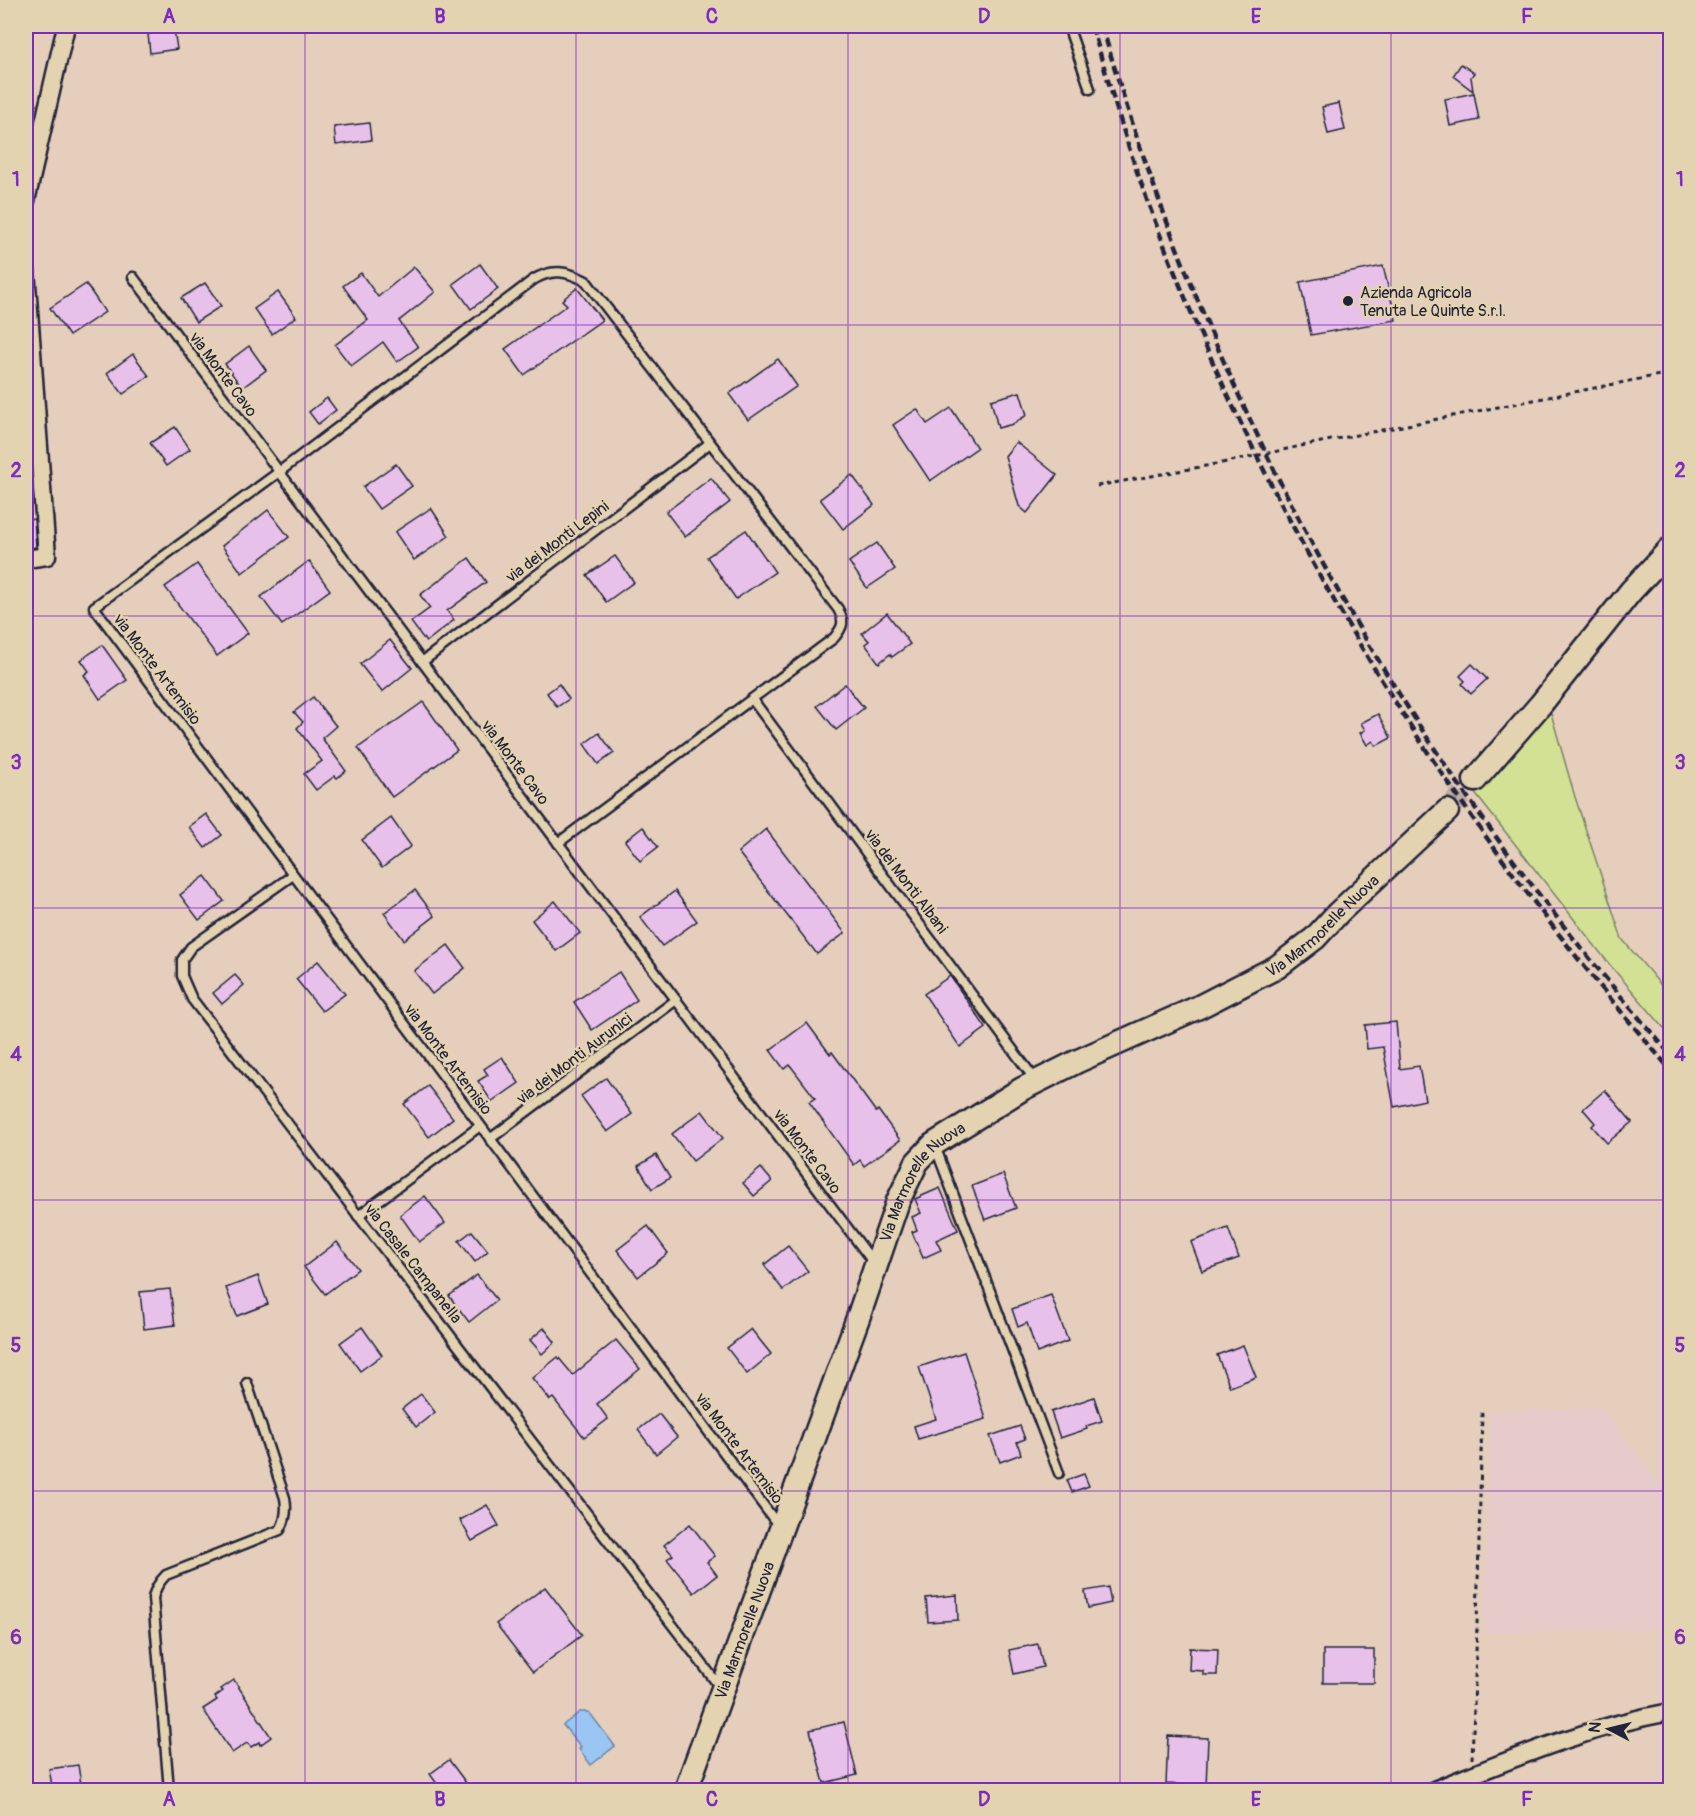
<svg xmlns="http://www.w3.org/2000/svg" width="1696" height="1816" font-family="Pangolin,sans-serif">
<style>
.built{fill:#e6cbca}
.green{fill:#d3e195;stroke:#7a8268;stroke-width:1.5}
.water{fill:#99c6f3;stroke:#6984a9;stroke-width:1.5}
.building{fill:#e8c1eb;stroke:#22223b;stroke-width:1.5}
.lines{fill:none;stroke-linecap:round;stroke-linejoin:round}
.secondary-tunnel{stroke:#beaca2;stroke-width:22;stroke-dasharray:22 11;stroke-linecap:butt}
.lane-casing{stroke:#22223b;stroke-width:13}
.street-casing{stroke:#22223b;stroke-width:21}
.secondary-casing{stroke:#22223b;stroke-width:27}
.path{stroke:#22223b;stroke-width:3;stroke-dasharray:4.5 4.5;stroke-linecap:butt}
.lane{stroke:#e4d3b0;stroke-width:8}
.street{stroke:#e4d3b0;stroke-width:16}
.secondary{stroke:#e4d3b0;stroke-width:22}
.rail{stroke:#22223b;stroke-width:4.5;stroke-dasharray:9 4.5;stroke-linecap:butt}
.path-bridge{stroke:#22223b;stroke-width:3;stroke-dasharray:4.5 4.5;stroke-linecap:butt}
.grid{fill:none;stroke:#7b2cbf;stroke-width:1.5;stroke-opacity:0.55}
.poi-dot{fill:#22223b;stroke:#e4d3b0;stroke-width:2}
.labels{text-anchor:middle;stroke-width:5;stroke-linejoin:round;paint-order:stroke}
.poi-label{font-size:16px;fill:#22223b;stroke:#e4d3b0;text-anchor:start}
.street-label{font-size:16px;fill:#22223b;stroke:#e4d3b0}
.neatline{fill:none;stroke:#7b2cbf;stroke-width:2}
.grid-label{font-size:20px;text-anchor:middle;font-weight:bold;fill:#7b2cbf}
</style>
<rect width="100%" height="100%" fill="#e5cfbc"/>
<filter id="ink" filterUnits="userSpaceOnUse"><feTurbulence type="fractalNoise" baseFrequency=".0167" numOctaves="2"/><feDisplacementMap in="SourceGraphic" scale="12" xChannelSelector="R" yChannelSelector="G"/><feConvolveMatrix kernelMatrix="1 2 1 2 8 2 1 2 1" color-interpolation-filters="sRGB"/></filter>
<g filter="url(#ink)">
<polygon class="built" points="1600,1407 1664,1489 1670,1629 1484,1633 1490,1412"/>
<polygon class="green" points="1550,710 1575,797 1622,939 1670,996 1670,1035 1610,965 1474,792 1513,755"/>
<polygon class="water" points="580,1712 589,1712 615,1746 591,1765 579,1749 581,1747 563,1725"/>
<g class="building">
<polygon points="174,30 177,49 150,53 148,34"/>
<polygon points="1461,64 1474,73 1471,77 1473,91 1453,76"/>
<polygon points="1474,93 1479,120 1450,126 1445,99"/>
<polygon points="1339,103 1345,130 1328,134 1322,107"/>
<polygon points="369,123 371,140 336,145 334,127"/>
<polygon points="480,264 498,289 471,309 453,284"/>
<polygon points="1383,266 1396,320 1311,335 1300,282"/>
<polygon points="414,267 435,292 399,321 418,347 397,362 383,342 351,366 335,345 368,320 343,286 361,273 378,297"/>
<polygon points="205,283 221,306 196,322 181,298"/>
<polygon points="86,284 105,312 69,336 50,308"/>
<polygon points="577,288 602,320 524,375 505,349 567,305 562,300"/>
<polygon points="278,292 296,317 272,334 254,309"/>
<polygon points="249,346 266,370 242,388 225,364"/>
<polygon points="133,354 149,376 123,394 107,373"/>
<polygon points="778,359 797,386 748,420 729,394"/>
<polygon points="1020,392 1027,415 1013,424 998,428 991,400"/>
<polygon points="327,398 336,410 318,424 309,412"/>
<polygon points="951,408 977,448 930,481 893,425 917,409 927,424"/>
<polygon points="175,427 190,449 166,466 150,443"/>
<polygon points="1016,442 1057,475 1027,513 1019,506 1005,456"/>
<polygon points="396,464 412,486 379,509 363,487"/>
<polygon points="852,475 874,505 843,529 820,499"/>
<polygon points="711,478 730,502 685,537 666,512"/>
<polygon points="431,508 449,536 414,560 395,532"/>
<polygon points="268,510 289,537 242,573 222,546"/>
<polygon points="34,519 36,547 26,548 26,520"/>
<polygon points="746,530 775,572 736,599 707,557"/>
<polygon points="877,543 895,569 867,588 849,562"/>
<polygon points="615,556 634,582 606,602 587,575"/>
<polygon points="469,558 486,582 447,611 454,620 426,642 411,622 430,608 420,595"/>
<polygon points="309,561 330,590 282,625 261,597"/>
<polygon points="197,564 248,633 217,656 165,587"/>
<polygon points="887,613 910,644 892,657 890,654 879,663 865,644 869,641 862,633"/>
<polygon points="390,640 412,668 382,692 360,664"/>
<polygon points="102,645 127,680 100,699 84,675 89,671 81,660"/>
<polygon points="1472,664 1487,679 1471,694 1462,684 1465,681 1460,676"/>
<polygon points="559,684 569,699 557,707 547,693"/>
<polygon points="845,684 864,708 836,730 817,706"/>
<polygon points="313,697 336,726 322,738 346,771 337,778 335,776 316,790 304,774 322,761 297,728 303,722 294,712"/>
<polygon points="423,702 457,750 392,797 358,748"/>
<polygon points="1378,714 1391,738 1376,746 1373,741 1367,745 1360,733 1365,730 1361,723"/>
<polygon points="599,733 614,753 598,764 584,744"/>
<polygon points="206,814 222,835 205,848 189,827"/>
<polygon points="391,818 411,846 382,868 362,840"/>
<polygon points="643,827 658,847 640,861 625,841"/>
<polygon points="766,829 845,933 817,954 738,852"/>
<polygon points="205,876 224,901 199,920 180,895"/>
<polygon points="415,890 435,916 404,940 384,913"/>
<polygon points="675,891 697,921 662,946 640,917"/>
<polygon points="555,901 580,933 556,951 532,920"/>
<polygon points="448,945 465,968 432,994 414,971"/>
<polygon points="318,961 345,994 322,1011 296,979"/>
<polygon points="619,972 637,1000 592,1030 574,1002"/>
<polygon points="235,975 244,985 222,1004 213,993"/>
<polygon points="950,976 986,1028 960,1047 924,994"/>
<polygon points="1396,1022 1400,1069 1419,1066 1425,1100 1394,1107 1383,1047 1367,1049 1365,1025"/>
<polygon points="807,1023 830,1054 832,1052 876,1112 878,1110 900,1140 864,1166 860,1160 854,1165 809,1102 815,1098 790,1065 784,1069 770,1050"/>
<polygon points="502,1057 519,1083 492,1102 478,1081 488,1075 484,1069"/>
<polygon points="606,1078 632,1114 607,1132 581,1096"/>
<polygon points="428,1086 453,1118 429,1137 404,1104"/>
<polygon points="1605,1090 1632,1122 1607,1143 1592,1126 1595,1123 1583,1109"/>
<polygon points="702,1111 723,1138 693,1161 672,1134"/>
<polygon points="656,1155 670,1178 652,1189 638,1166"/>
<polygon points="761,1168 772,1181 754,1196 743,1183"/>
<polygon points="1003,1174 1016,1208 985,1220 972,1186"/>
<polygon points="940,1188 958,1230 936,1240 941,1250 923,1258 912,1232 917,1230 912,1217 921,1213 915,1199"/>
<polygon points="425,1196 445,1223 419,1242 400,1215"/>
<polygon points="648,1226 668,1253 638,1277 617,1250"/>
<polygon points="1228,1228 1239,1258 1202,1271 1191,1242"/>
<polygon points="472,1231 488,1251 475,1262 459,1241"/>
<polygon points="337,1242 358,1269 325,1294 304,1267"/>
<polygon points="788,1246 808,1271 783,1290 764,1265"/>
<polygon points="477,1275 497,1300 469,1322 449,1296"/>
<polygon points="258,1276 268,1304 237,1316 226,1288"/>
<polygon points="170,1289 175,1325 144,1329 140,1292"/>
<polygon points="1051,1295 1068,1341 1037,1353 1027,1323 1018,1327 1012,1309"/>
<polygon points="362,1327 382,1355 360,1371 340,1343"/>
<polygon points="544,1328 555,1342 542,1354 530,1340"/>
<polygon points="751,1329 771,1354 747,1374 727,1348"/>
<polygon points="616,1340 640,1369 597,1404 608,1419 584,1437 553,1398 550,1400 532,1378 558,1357 573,1375"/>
<polygon points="1243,1345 1256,1377 1230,1387 1217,1355"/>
<polygon points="964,1352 986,1419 918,1439 914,1426 936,1419 919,1367"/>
<polygon points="421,1394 435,1412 416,1427 402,1409"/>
<polygon points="1094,1397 1102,1421 1086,1426 1087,1429 1060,1438 1051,1412"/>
<polygon points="659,1414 677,1437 656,1454 638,1430"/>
<polygon points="1020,1426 1025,1439 1017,1442 1021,1454 1000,1462 990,1436"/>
<polygon points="1084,1474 1089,1486 1072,1492 1067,1480"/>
<polygon points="487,1505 499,1526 472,1541 460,1520"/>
<polygon points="690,1524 715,1556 707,1562 717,1575 694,1593 667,1559 673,1555 664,1545"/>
<polygon points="545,1587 582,1635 533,1672 496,1624"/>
<polygon points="1108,1587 1111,1603 1088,1608 1085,1591"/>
<polygon points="957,1595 958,1620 928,1622 926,1598"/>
<polygon points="1038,1644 1043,1667 1014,1674 1009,1650"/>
<polygon points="1190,1648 1218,1649 1217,1675 1203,1675 1203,1671 1189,1670"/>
<rect x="1323" y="1650" width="51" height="33"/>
<polygon points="234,1680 271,1737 260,1745 259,1742 251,1747 247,1743 232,1753 203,1709 217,1700 215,1697 223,1691 221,1689"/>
<polygon points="844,1722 857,1775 824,1783 810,1730"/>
<polygon points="1168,1736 1208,1738 1206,1786 1166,1784"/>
<polygon points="449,1760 466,1783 457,1791 442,1791 430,1774"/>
<polygon points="78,1765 82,1791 53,1791 49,1769"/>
</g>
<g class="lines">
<polyline class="secondary-tunnel" points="1447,811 1475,780"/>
<defs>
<g id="lane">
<polyline points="1068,26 1090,89"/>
<polyline points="133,277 873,1262"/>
<polyline points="422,662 710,443"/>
<polyline points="752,699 1036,1081"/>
<path d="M558,843L834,638C843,627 845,622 838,609L586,281C567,271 552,268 533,280L279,472L94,607L778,1525"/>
<polyline points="293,875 191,947 182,960 182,976 192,999 720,1687"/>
<polyline points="490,1139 676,1000"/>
<polyline points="935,1146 1059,1473"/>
<polyline points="358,1216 480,1126"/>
<path d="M169,1790L153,1598C155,1588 159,1582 166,1575L280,1530C286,1520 287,1509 285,1498L247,1383"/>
</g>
<g id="street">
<polyline points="26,201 66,26"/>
<polyline points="26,270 47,556 26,559"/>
<path d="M1434,1790C1512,1759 1587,1727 1670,1712"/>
</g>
<g id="secondary">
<polyline points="1475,780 1541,704 1631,591 1670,549"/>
<path id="s1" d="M686,1790L859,1315L898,1201L917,1162L934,1144L1022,1089L1078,1061L1199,1007L1277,967L1315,938L1338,913L1447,811"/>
</g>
</defs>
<use href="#lane" class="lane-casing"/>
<use href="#street" class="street-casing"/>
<use href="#secondary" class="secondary-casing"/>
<g class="path">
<polyline points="1301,446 1670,373"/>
<polyline points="1097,486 1222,463"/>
<polyline points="1472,1759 1477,1625 1482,1412"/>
</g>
<use href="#lane" class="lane"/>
<use href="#street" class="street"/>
<use href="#secondary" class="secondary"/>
<g class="rail">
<path d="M1092,26C1112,95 1133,165 1159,232C1277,542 1453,820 1670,1069"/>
<path d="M1102,26C1184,307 1310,577 1481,816C1540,899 1604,978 1670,1054"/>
</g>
<polyline class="path-bridge" points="1222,463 1301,446"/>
</g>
</g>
<path class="grid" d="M305,26V1790M576,26V1790M848,26V1790M1120,26V1790M1391,26V1790M26,325H1670M26,616H1670M26,908H1670M26,1200H1670M26,1491H1670"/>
<circle class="poi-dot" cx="1348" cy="301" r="6"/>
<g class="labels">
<g class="poi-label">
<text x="1360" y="298">Azienda Agricola<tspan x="1360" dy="18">Tenuta Le Quinte S.r.l.</tspan></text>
</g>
<g class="street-label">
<text transform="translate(224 374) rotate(53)" y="6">via Monte Cavo</text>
<text transform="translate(557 541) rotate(-37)" y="6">via dei Monti Lepini</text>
<text transform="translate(158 669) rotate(53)" y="6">via Monte Artemisio</text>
<text transform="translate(516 762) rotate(53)" y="6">via Monte Cavo</text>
<text transform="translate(907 881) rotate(53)" y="6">via dei Monti Albani</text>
<text dy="6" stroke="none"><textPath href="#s1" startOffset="1142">Via Marmorelle Nuova</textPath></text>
<text transform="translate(574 1058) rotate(-37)" y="6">via dei Monti Aurunici</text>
<text transform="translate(449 1059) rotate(53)" y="6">via Monte Artemisio</text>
<text transform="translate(808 1151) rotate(53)" y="6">via Monte Cavo</text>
<text dy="6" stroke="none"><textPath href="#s1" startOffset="656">Via Marmorelle Nuova</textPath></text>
<text transform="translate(414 1263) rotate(52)" y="6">via Casale Campanella</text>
<text transform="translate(740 1448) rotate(53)" y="6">via Monte Artemisio</text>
<text dy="6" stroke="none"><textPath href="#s1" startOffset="170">Via Marmorelle Nuova</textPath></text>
</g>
</g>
<rect width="1696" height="1816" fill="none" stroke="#e4d3b0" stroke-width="66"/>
<g transform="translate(1609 1729) rotate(277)" stroke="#e4d3b0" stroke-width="4.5" paint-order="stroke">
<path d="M0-4.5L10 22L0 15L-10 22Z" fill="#22223b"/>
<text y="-9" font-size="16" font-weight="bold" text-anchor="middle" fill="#22223b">N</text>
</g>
<rect x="33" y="33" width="1630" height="1750" class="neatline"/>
<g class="grid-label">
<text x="169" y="23">A</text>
<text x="440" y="23">B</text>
<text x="712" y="23">C</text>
<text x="984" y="23">D</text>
<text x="1256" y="23">E</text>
<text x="1527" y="23">F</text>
<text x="16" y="186">1</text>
<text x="1680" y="186">1</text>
<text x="16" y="477">2</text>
<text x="1680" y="477">2</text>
<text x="16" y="769">3</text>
<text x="1680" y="769">3</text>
<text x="16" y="1061">4</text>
<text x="1680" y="1061">4</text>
<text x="16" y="1352">5</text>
<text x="1680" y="1352">5</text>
<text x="16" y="1644">6</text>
<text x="1680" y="1644">6</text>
<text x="169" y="1806">A</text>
<text x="440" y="1806">B</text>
<text x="712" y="1806">C</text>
<text x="984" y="1806">D</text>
<text x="1256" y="1806">E</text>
<text x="1527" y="1806">F</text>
</g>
</svg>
